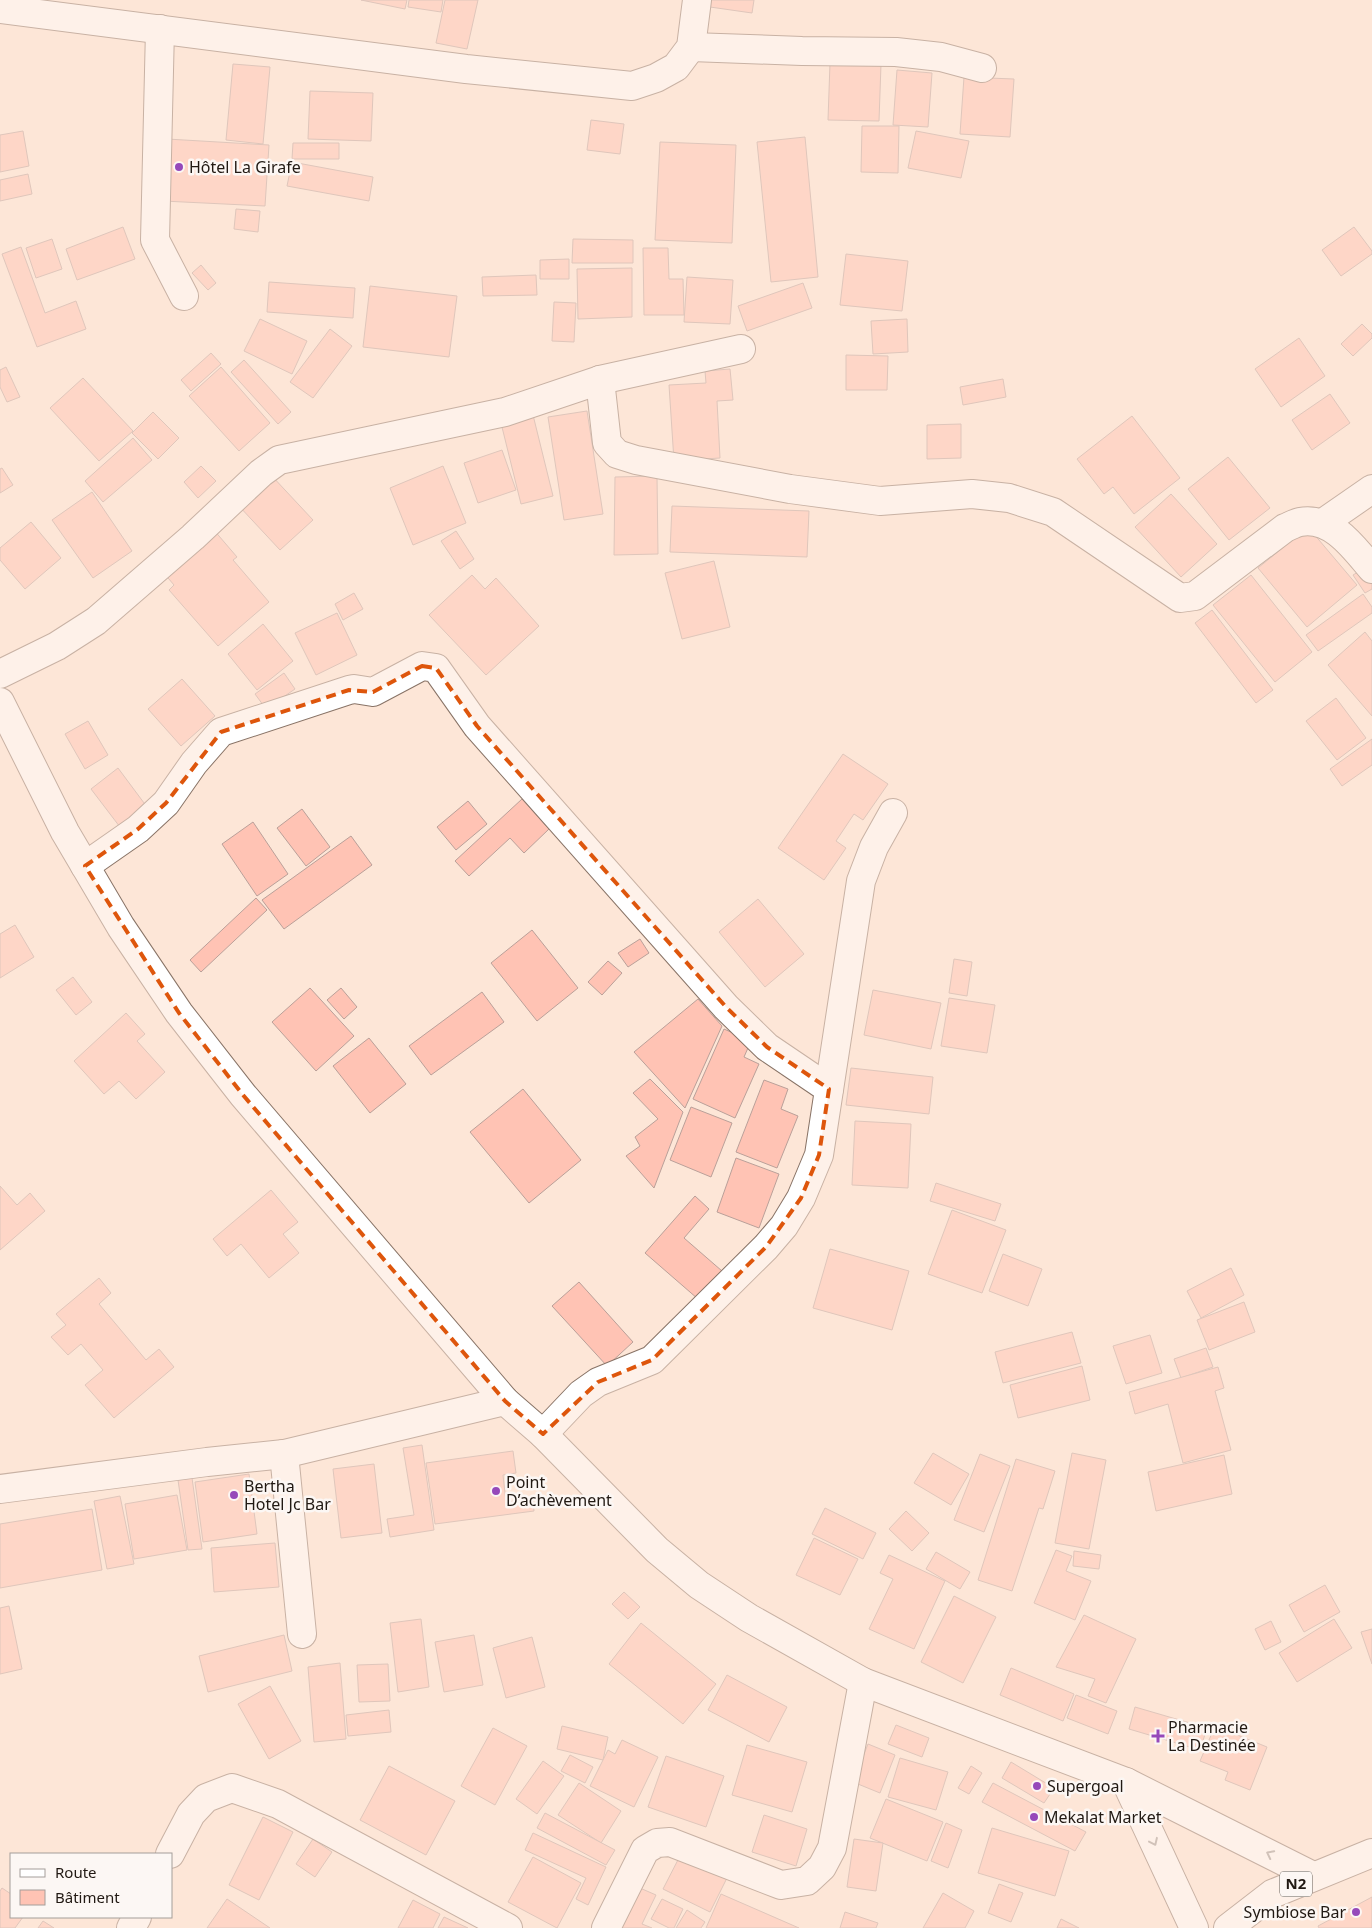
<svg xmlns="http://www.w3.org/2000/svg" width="1372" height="1928" font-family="'Noto Sans',sans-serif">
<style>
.building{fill:#ffc3b4;stroke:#baa099}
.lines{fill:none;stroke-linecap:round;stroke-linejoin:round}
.minor-casing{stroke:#887366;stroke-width:30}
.trunk-casing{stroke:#887366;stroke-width:30}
.minor{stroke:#fff;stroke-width:28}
.trunk{stroke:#fff;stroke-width:28}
.oneway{stroke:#9b9895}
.marked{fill:none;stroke:#de560c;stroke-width:4;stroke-dasharray:10 6;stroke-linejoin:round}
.poi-dot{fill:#9649ba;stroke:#fcf7f4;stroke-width:2}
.labels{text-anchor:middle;stroke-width:5;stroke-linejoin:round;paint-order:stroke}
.shield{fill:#fcf7f4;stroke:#635c56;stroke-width:1}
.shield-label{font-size:15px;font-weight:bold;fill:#211913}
.poi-label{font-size:16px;fill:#211913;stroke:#fcf7f4;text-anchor:start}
</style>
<rect width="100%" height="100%" fill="#fde6d7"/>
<g class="building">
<polygon points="361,0 407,0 405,9"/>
<polygon points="409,0 443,0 441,12 408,7"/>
<polygon points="445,0 478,0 467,49 436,43"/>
<polygon points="704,0 754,0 752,13 703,6"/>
<polygon points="830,63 881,64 879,121 828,120"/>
<polygon points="233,64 270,67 263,144 226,140"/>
<polygon points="897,70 932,73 928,127 893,125"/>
<polygon points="964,77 1014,79 1010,137 960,134"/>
<polygon points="310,91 373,93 371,141 308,139"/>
<polygon points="591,120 624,124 620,154 587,150"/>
<polygon points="862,126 899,126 898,173 861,172"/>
<polygon points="23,131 29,166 0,172 0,135"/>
<polygon points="916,131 969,141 961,178 908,168"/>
<polygon points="805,137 818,277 771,282 757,142"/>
<polygon points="167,139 269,145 265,206 163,201"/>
<polygon points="660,142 736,145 732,243 655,240"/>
<polygon points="293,143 339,143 339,159 292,159"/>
<polygon points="292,162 373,177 369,201 287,186"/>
<polygon points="28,174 32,194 0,201 0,180"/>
<polygon points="236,209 260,211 258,232 234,229"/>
<polygon points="123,227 135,259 77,280 66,249"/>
<polygon points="1354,227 1372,251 1372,254 1341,276 1322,250"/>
<polygon points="52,239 62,269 36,278 26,248"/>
<polygon points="573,239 633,240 633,263 572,263"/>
<polygon points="21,247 45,313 76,301 86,329 37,347 2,254"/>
<polygon points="643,248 668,248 669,279 683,279 684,315 644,315"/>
<polygon points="846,254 908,261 902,311 840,305"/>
<polygon points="569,259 569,279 540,279 540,260"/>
<polygon points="201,265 216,283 208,290 192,273"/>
<polygon points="632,268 632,317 578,319 577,269"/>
<polygon points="536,275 537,295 483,296 482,277"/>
<polygon points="687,277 733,280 730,324 684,322"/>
<polygon points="269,282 355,288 353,318 267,312"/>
<polygon points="803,283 812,308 747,331 738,306"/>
<polygon points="370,286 457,296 449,357 363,347"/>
<polygon points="554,302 576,303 574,342 552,341"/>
<polygon points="260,319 307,341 292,374 244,351"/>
<polygon points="907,319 908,352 873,354 871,321"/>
<polygon points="1362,324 1372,334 1372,338 1353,356 1341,344"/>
<polygon points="330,329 352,346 313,398 290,382"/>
<polygon points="1299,338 1325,376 1281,407 1255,369"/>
<polygon points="211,353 221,364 191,391 181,380"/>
<polygon points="846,355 888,356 887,390 846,390"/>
<polygon points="244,360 291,412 278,424 231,372"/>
<polygon points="6,367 20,397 7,402 0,387 0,370"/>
<polygon points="221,367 270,423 239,451 189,396"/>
<polygon points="730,369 733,400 717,401 720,458 674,461 669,385 706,383 705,371"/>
<polygon points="83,378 133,431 99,461 50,408"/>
<polygon points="1003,379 1006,397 963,405 960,387"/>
<polygon points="1330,394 1350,423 1312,450 1292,420"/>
<polygon points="587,411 603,514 564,520 548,417"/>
<polygon points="153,412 179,438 158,459 132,433"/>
<polygon points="533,415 553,496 521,504 501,423"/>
<polygon points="1132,416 1180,478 1134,514 1113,487 1104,494 1077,459"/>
<polygon points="961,424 961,458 927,459 927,425"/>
<polygon points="133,438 152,460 103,502 85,481"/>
<polygon points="502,450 516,490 478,503 464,463"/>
<polygon points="1228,457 1270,508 1229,540 1188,489"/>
<polygon points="201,466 216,481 198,498 184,482"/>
<polygon points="443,466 466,523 413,545 390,488"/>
<polygon points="2,468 13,485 0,493 0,469"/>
<polygon points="271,475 313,520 280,550 238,505"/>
<polygon points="657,476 658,554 614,555 615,477"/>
<polygon points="92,492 132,551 93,578 52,520"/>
<polygon points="1171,494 1217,544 1181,577 1135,527"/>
<polygon points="672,506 809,511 807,557 670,552"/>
<polygon points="31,522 61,558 25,589 0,560 0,548"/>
<polygon points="1308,527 1357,585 1307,627 1258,568"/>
<polygon points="213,529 237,557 233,560 269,602 218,646 169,590 174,585 163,572"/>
<polygon points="456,531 474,559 460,569 441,541"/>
<polygon points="714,561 730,627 682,639 665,573"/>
<polygon points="1363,569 1372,583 1372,589 1365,593 1353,575"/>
<polygon points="472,575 485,589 496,578 539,626 486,675 429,615"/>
<polygon points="1251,575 1312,652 1275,682 1213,605"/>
<polygon points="354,593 363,609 343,620 335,604"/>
<polygon points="1363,594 1372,607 1372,613 1318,651 1306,635"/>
<polygon points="1212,610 1273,690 1256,703 1195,623"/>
<polygon points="337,613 357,655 316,675 295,633"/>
<polygon points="263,624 293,661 257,690 228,654"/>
<polygon points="1365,632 1372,641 1372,716 1328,665"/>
<polygon points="284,673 295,689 266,709 255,694"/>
<polygon points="182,679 215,716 181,746 148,709"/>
<polygon points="1336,698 1366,738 1337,760 1306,721"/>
<polygon points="88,721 108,755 85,769 65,734"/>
<polygon points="1372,739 1372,765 1342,786 1330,769"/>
<polygon points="843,754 888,784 863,820 854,814 836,841 846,848 824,880 778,848"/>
<polygon points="118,768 150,811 123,831 91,789"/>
<polygon points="522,799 549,829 524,853 510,838 469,876 455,861"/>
<polygon points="468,801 487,824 456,850 437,827"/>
<polygon points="302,809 330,847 306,866 277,828"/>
<polygon points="253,822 288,874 257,896 222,844"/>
<polygon points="351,836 372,865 284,929 262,900"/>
<polygon points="256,898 267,910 201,972 190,960"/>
<polygon points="758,899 804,954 765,987 719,932"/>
<polygon points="15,925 34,957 0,978 0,934"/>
<polygon points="532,930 578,988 537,1021 491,963"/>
<polygon points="640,939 649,953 628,967 618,953"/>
<polygon points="954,959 972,962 967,996 949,993"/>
<polygon points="608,961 622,973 602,995 588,982"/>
<polygon points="73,977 92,1002 76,1015 56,990"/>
<polygon points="310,988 354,1036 316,1071 272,1022"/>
<polygon points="341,988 357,1007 344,1019 327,1000"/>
<polygon points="873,990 941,1003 931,1049 864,1035"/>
<polygon points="482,992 504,1022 431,1075 409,1046"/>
<polygon points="949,998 995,1005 987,1053 941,1046"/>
<polygon points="698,999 722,1026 685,1108 634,1052"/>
<polygon points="126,1013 145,1034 137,1041 165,1072 136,1099 119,1081 104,1094 74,1061"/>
<polygon points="724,1029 751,1041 744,1057 759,1064 735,1118 693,1099"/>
<polygon points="369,1038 406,1084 370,1113 333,1066"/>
<polygon points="851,1068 933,1077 929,1114 846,1105"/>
<polygon points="650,1079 683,1112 654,1188 626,1156 640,1146 635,1137 658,1119 633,1093"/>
<polygon points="764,1080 788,1089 781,1109 798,1116 777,1168 736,1152"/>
<polygon points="523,1089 581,1160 529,1203 470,1132"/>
<polygon points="691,1107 732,1123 711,1177 670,1160"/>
<polygon points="855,1121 911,1124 908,1188 852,1185"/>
<polygon points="736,1158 779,1174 759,1228 717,1212"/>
<polygon points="936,1183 1001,1204 995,1221 930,1201"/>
<polygon points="0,1186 17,1205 30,1193 45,1211 0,1250"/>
<polygon points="271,1190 298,1222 283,1234 299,1253 269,1278 241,1244 227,1256 213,1239"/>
<polygon points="695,1196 709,1209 684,1238 722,1271 698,1299 645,1253"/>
<polygon points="952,1210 1006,1230 982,1293 928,1274"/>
<polygon points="830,1249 909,1271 892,1330 813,1308"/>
<polygon points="1003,1254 1042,1269 1028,1306 989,1291"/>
<polygon points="1231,1268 1244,1295 1201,1318 1187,1291"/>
<polygon points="99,1278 111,1293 99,1304 146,1360 159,1349 174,1367 114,1418 85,1385 103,1370 81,1344 68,1355 51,1337 66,1325 56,1314"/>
<polygon points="579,1282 633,1342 607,1366 552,1306"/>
<polygon points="1244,1302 1255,1332 1209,1350 1197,1320"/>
<polygon points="1072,1332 1081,1363 1003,1383 995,1352"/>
<polygon points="1150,1335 1162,1373 1126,1384 1113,1346"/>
<polygon points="1206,1348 1213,1367 1181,1378 1174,1359"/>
<polygon points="1082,1366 1090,1400 1018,1418 1010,1385"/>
<polygon points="1218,1367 1224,1388 1215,1391 1231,1450 1183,1463 1168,1404 1135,1414 1129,1392"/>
<polygon points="422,1445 434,1530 390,1537 387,1519 414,1515 403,1448"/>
<polygon points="513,1451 516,1473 503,1475 506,1502 533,1498 534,1511 435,1524 426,1463"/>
<polygon points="933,1453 969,1474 951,1505 914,1483"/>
<polygon points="1072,1453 1106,1460 1089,1549 1055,1543"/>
<polygon points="980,1454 1010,1466 984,1532 954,1520"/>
<polygon points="1224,1455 1232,1494 1156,1511 1148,1472"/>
<polygon points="1016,1459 1055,1471 1043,1509 1039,1508 1012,1591 978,1580"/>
<polygon points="374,1464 382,1533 341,1538 333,1469"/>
<polygon points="249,1474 257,1534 203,1542 195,1482"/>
<polygon points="192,1478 202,1549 188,1550 178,1480"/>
<polygon points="177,1495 187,1550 134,1559 125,1504"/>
<polygon points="120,1496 134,1564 107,1569 94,1501"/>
<polygon points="825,1508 876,1533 863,1559 812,1534"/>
<polygon points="92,1509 102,1570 0,1588 0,1524"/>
<polygon points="906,1511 929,1533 912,1551 889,1529"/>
<polygon points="814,1538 858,1559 840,1595 796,1575"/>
<polygon points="275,1543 279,1587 214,1592 211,1548"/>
<polygon points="1056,1550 1072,1556 1066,1571 1091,1581 1075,1620 1034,1603"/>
<polygon points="1074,1551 1101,1555 1099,1569 1073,1566"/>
<polygon points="936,1552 970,1572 960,1589 926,1569"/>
<polygon points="889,1555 945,1581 914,1649 869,1629 893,1579 880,1573"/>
<polygon points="1325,1585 1340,1612 1304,1632 1289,1605"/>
<polygon points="624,1592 640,1607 628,1619 612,1604"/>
<polygon points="954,1596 996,1617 963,1683 921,1662"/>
<polygon points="9,1606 22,1669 0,1674 0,1608"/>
<polygon points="1084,1615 1136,1639 1106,1703 1088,1696 1095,1679 1056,1667"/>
<polygon points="421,1619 429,1687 398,1692 390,1623"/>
<polygon points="1334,1619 1352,1648 1297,1682 1279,1653"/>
<polygon points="1271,1621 1281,1642 1265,1650 1255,1629"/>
<polygon points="641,1623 716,1684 683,1724 609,1664"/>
<polygon points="1372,1629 1372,1664 1361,1632"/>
<polygon points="284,1635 292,1671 208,1692 199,1656"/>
<polygon points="474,1635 483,1685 444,1692 435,1642"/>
<polygon points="532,1637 545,1687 506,1698 493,1648"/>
<polygon points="340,1663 346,1739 314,1742 308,1667"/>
<polygon points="388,1664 390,1701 359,1702 357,1665"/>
<polygon points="1011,1668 1074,1694 1063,1721 1000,1695"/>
<polygon points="727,1675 787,1707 769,1742 708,1710"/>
<polygon points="270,1686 301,1741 269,1759 238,1704"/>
<polygon points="1076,1695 1117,1711 1108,1734 1067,1718"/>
<polygon points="1135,1707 1207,1728 1200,1750 1129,1729"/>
<polygon points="389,1710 391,1732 348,1736 346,1715"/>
<polygon points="896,1725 929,1738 922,1757 888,1744"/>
<polygon points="562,1726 608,1737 603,1760 557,1749"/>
<polygon points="1215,1726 1267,1747 1250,1790 1225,1780 1228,1772 1200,1761"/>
<polygon points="493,1728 527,1746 495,1805 461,1786"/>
<polygon points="622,1740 658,1757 634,1807 590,1786 608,1750 615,1754"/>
<polygon points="868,1744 895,1755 880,1793 853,1782"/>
<polygon points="747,1745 807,1762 792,1812 732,1795"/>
<polygon points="570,1755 593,1767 585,1783 561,1771"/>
<polygon points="666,1756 724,1776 706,1827 648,1807"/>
<polygon points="900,1758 948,1772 936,1810 888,1797"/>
<polygon points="543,1761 564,1776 537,1814 516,1799"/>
<polygon points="1011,1762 1054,1788 1044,1803 1002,1778"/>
<polygon points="389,1766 455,1801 426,1855 360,1820"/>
<polygon points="971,1766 982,1773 969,1794 958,1788"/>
<polygon points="579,1783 621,1811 601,1843 558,1815"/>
<polygon points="993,1783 1086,1832 1075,1851 982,1802"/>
<polygon points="886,1799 943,1822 927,1861 870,1838"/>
<polygon points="545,1813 615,1850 606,1865 537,1828"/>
<polygon points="764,1815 807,1829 796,1866 752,1852"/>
<polygon points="263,1817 293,1832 259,1900 229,1885"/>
<polygon points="946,1823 962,1830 948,1868 931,1861"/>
<polygon points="992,1828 1069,1851 1055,1896 978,1873"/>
<polygon points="533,1833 606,1867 588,1905 576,1899 586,1878 525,1850"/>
<polygon points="313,1839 332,1852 315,1877 296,1864"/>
<polygon points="854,1839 883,1843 876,1891 847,1887"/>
<polygon points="681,1854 727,1878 710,1912 663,1889"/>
<polygon points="533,1857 581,1883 557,1928 508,1902"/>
<polygon points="999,1884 1023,1893 1011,1922 988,1913"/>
<polygon points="633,1885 656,1895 642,1924 652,1928 613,1928"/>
<polygon points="2,1888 11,1894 11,1917 23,1917 15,1928 0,1928 0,1891"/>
<polygon points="943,1893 974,1911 965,1928 923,1928"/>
<polygon points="721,1894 799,1928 706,1928"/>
<polygon points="1372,1897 1372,1928 1319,1928 1318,1926"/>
<polygon points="227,1899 270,1928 207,1928"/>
<polygon points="662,1899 683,1909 674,1928 669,1928 651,1919"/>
<polygon points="413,1900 440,1914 433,1928 398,1928"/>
<polygon points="687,1910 705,1922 701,1928 676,1928"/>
<polygon points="845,1912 878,1923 876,1928 840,1928"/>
<polygon points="444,1917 468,1928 438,1928"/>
<polygon points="1061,1919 1079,1928 1057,1928"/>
<polygon points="43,1921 54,1928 38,1928"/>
</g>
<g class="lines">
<defs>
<g id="minor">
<polyline points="0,9 466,69 632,86 656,78 676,67 691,47 697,0"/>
<polyline points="160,29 155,240 184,296"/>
<polyline points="691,47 802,51 896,52 941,57 982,68"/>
<path d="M600,380L607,443L617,454L636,460L790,489L880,501L972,494L1009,498L1053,512L1180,598L1195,596L1285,528C1290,526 1295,523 1300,522C1332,516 1354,548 1372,569"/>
<polyline points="1323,523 1372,489"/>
<polyline points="0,674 57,646 96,621 193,537 261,473 279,460 505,412 600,380 741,349"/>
<polyline points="0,702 65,832 121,927 179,1013 243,1095 505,1401 543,1434 657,1550 699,1585 749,1618 863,1682 1126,1782 1313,1876"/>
<polyline points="85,866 138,829 166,803 194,763 221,732 349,690 354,689 373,692 422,666 436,668 477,726 726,1007 767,1047 829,1089"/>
<polyline points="543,1434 581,1394 598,1382 652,1360 766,1247 784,1226 801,1198 819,1155 861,881 874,847 893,813"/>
<polyline points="284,1454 302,1634"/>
<polyline points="0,1489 207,1462 284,1454 505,1401"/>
<polyline points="1126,1782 1194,1928"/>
<polyline points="170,1854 191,1814 206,1798 232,1788 278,1804 508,1928"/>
<polyline points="131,1928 137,1917"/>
<polyline points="606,1928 645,1850 657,1843 670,1842 781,1885 807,1881 822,1867 832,1848 863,1682"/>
</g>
<polyline id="trunk" points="1228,1928 1272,1894 1372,1853"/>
</defs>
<use href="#minor" class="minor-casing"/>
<use href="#trunk" class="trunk-casing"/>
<use href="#minor" class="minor"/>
<use href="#trunk" class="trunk"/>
</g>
<defs><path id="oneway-chevron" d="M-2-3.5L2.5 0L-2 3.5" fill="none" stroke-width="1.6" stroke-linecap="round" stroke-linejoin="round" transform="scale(1.25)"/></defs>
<g class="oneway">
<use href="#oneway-chevron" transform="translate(1154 1842) rotate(65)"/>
<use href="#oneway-chevron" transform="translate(1270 1854) rotate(-153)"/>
</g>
<path d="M0 0H1372V1928H0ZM422,666L436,668L477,726L726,1007L767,1047L829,1089L819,1155L801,1198L766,1247L652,1360L598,1382L543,1434L505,1401L243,1095L179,1013L85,866L138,829L166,803L221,732L349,690L373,692Z" fill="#fde6d7" fill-opacity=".55" fill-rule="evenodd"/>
<path class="marked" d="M422,666L436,668L477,726L726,1007L767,1047L829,1089L819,1155L801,1198L766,1247L652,1360L598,1382L543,1434L505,1401L243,1095L179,1013L85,866L138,829L166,803L221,732L349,690L373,692Z"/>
<g class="poi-dot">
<circle cx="179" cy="167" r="5"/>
<circle cx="496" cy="1491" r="5"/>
<circle cx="234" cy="1495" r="5"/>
<path d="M1155.5 1728.5h5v5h5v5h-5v5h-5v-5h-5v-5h5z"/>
<circle cx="1037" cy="1786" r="5"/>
<circle cx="1034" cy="1817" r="5"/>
<circle cx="1356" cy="1912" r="5"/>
</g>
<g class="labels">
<rect class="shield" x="1280" y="1871.5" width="32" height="25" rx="4"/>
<g class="shield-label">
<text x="1296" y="1889">N2</text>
</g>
<g class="poi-label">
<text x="189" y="173">Hôtel La Girafe</text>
<text x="506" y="1488">Point<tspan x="506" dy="18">D’achèvement</tspan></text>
<text x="244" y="1492">Bertha<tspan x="244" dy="18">Hotel Jc Bar</tspan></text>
<text x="1168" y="1733">Pharmacie<tspan x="1168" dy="18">La Destinée</tspan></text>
<text x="1047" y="1792">Supergoal</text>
<text x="1044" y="1823">Mekalat Market</text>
<text x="1346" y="1918" text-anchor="end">Symbiose Bar</text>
</g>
</g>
<rect x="10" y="1853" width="162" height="65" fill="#fcf7f4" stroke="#a49e9a"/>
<rect x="20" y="1869" width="25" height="8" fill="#ffffff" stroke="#a49e9a"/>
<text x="55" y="1878" font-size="15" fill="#211913">Route</text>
<rect x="20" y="1890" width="25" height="15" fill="#ffc3b4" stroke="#a49e9a"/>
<text x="55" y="1903" font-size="15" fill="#211913">Bâtiment</text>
</svg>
